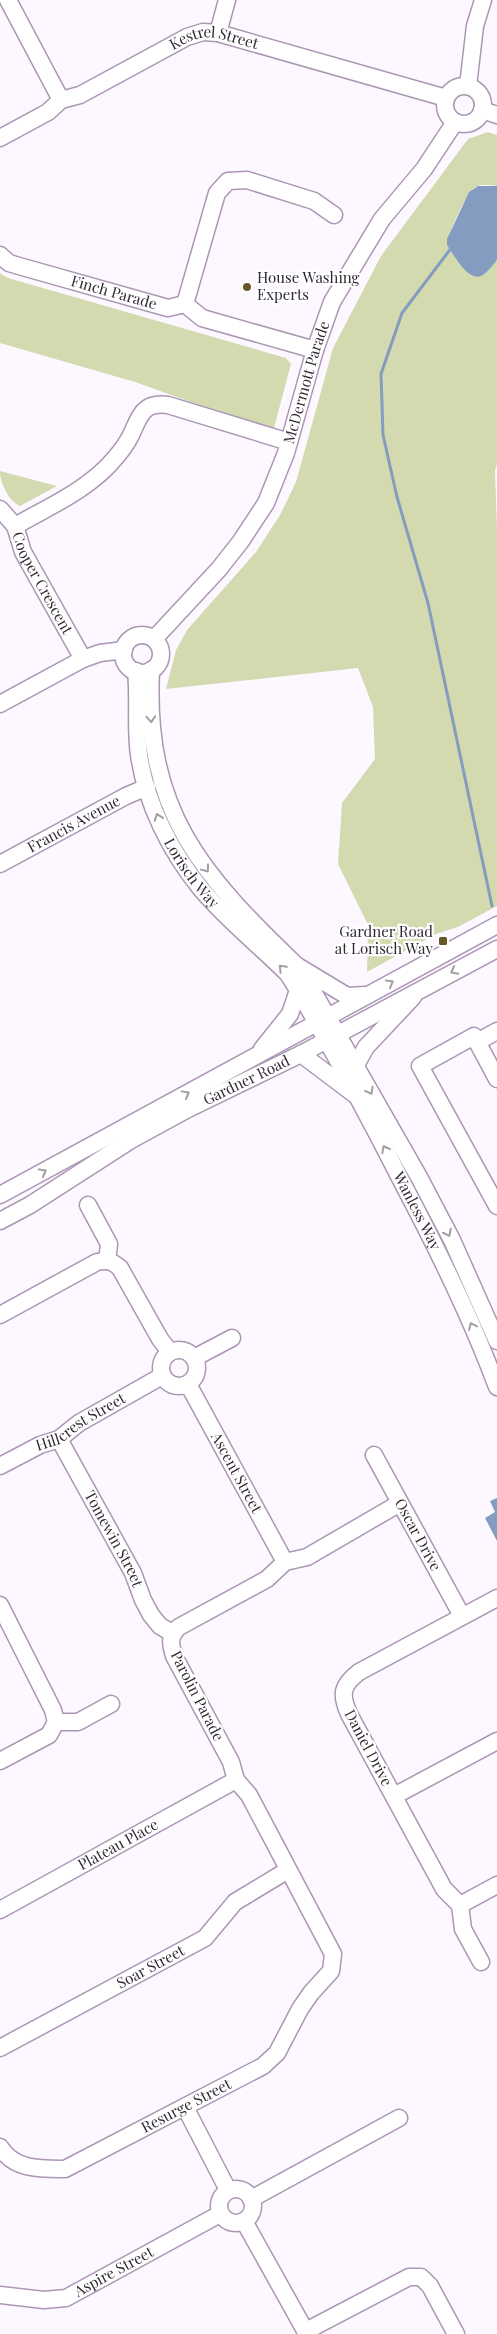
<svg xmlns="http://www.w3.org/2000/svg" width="497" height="2334" font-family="'Playfair Display',serif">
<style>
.green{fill:#d4dab0}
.water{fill:#839cc0}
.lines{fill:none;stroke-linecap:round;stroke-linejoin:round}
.stream{stroke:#839cc0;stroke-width:3}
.minor-casing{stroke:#ac96b4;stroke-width:19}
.minor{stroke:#fff;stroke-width:16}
.oneway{stroke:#a29ea4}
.poi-dot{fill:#685825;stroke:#fff;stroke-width:2}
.labels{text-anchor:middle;stroke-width:4.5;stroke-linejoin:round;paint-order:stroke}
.street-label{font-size:15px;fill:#312834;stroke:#fff}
.poi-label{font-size:15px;fill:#312834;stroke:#fff;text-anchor:start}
</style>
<rect width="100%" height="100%" fill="#fdf8ff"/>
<g class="green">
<path d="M488,132L497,135V186C489,185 480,183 474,188C466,194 447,235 447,245L472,276L483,275L497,260V464L495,471L497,529V906L458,927L436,934L367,972L368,925L338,864L342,803L375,759L373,707L358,668L166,689L176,650L187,630L256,552L280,515L296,482L333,348L381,256L468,139Z"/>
<polygon points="0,273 8,278 286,358 291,364 274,428 216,411 135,382 0,343"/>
<path d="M0,471L57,486L20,506C8,501 0,482 0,471Z"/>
</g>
<g class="water">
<path d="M478,186H497V260C493,265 488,271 483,275C469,284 454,255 447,245V239L469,192Z"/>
<polygon points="497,1498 497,1541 485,1518 495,1512 490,1501"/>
</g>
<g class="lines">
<polyline class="stream" points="452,247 402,313 381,374 383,435 397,497 428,603 492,906"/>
<defs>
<g id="minor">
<polyline points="8,0 61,100"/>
<polyline points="218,33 227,0"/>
<circle cx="464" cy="105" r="19"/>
<polyline points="468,86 475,26 483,0"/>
<polyline points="482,110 497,115"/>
<path id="s1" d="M0,138L48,112L61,100L80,95L187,37L203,32L218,33L446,98"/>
<path id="s2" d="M0,255L9,263L19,266L168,308L185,304L202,318L315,350"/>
<polyline points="185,304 217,193 228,181 247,180 314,201 334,215"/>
<path id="s3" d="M0,509L15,526L23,552L83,659"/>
<path d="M15,526C50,506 90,489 116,457C122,450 127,443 131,435C140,416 142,402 168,405L289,442"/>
<circle cx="142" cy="654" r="19"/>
<path id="s4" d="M154,639L219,569L241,541L266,503L286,453L315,350L332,302L382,219L424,169L455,122"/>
<path d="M151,670C144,811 201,874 297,966L303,974L419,1177L452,1240L497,1341"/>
<path id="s5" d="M136,671C139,699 135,727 139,755C146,803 170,851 201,889C227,920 259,945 288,974L298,990C335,1054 370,1119 403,1184C438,1250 471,1317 497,1387"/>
<polyline points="0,704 83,659 100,653 124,650"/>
<path id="s6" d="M0,864L126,796L147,787"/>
<polyline points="299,967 347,996 366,995"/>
<polyline points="477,1042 497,1031"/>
<polyline points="262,1049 290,1014 298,990"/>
<polyline points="301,1054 354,1094"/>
<polyline points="356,1065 366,1047 413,997"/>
<polyline points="497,1079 474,1036 420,1066 497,1206"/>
<polyline points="0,1195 497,925"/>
<polyline points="88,1205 109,1244 107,1261"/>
<path id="s7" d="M0,1221L30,1205L131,1140L188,1109L301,1054L497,949"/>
<path d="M0,1315L97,1262C108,1260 112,1261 120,1268L160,1339L170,1352"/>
<circle cx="179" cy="1368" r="18"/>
<polyline points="194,1358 232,1338"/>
<path id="s8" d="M188,1384L285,1562"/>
<path id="s9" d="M59,1439L133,1573L143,1600L151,1615L160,1626L172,1633"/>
<path id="s10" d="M374,1455L462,1616"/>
<path id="s11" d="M0,1466L40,1445L59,1439L79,1423L162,1376"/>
<polyline points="0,1605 53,1710 56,1722"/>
<polyline points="0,1761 49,1735 56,1722 78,1722 111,1704"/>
<polyline points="394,1796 497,1741"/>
<polyline points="460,1905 497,1885"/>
<path id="s12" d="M0,1910L236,1780"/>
<path d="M481,1962L463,1929L460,1905L444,1889L349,1714C340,1694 342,1685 359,1672L497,1598"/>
<path id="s13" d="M0,2048L205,1938L235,1902L288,1870"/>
<polyline points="185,2107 228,2190"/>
<path id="s14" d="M0,2147C14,2170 40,2169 65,2169L263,2066L277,2053L300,2009L311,1993L331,1971L333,1954L249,1795L236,1780L231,1762L174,1656C170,1643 169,1636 179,1627L267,1579L285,1562L307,1557L400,1503"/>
<circle cx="236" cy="2206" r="17"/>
<polyline points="251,2199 399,2118"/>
<polyline points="244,2221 307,2334"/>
<path id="s15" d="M0,2295L44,2300L66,2298L220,2214"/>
<polyline points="306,2331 409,2277 421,2277 430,2286 456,2334"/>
</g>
</defs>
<use href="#minor" class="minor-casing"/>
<use href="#minor" class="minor"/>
</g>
<defs><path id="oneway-chevron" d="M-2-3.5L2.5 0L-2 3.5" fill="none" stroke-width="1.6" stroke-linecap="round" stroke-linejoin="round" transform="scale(1.25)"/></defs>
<g class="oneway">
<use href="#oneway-chevron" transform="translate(151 719) rotate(86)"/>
<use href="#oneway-chevron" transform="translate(158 817) rotate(-110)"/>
<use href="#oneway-chevron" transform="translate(206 869) rotate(53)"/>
<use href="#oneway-chevron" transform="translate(282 968) rotate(-134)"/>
<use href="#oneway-chevron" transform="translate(454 971) rotate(152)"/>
<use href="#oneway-chevron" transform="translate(390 983) rotate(-29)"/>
<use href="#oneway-chevron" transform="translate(370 1091) rotate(61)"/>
<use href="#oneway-chevron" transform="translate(186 1094) rotate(-29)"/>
<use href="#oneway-chevron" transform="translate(385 1149) rotate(-118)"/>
<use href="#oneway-chevron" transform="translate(43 1172) rotate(-29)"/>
<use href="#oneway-chevron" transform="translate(448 1233) rotate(63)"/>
<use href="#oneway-chevron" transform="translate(472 1326) rotate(-115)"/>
</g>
<g class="poi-dot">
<circle cx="247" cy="287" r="5"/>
<rect x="438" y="936" width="10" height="10" rx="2.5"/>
</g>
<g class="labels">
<g class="street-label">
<text dy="5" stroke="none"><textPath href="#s1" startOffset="241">Kestrel Street</textPath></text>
<text dy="5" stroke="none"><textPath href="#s2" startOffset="121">Finch Parade</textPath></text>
<text dy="5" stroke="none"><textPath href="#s4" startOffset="304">McDermott Parade</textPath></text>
<text dy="5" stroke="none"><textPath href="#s3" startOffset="86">Cooper Crescent</textPath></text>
<text dy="5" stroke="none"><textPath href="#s6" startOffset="84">Francis Avenue</textPath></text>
<text dy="5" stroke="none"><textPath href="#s5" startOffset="215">Lorisch Way</textPath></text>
<text dy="5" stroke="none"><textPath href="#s7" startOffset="284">Gardner Road</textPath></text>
<text dy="5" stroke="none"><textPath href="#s5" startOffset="625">Wanless Way</textPath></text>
<text dy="5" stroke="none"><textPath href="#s11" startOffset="92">Hillcrest Street</textPath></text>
<text dy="5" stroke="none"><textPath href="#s8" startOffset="101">Ascent Street</textPath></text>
<text dy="5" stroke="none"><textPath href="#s10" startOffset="91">Oscar Drive</textPath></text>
<text dy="5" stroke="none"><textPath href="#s9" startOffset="114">Tomewin Street</textPath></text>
<text transform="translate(197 1696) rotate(63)" y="5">Parolin Parade</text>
<text transform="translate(368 1748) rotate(62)" y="5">Daniel Drive</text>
<text dy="5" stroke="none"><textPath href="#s12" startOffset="135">Plateau Place</textPath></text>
<text dy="5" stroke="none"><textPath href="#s13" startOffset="171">Soar Street</textPath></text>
<text dy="5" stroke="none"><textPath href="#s14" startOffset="209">Resurge Street</textPath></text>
<text dy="5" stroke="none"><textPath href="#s15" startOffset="121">Aspire Street</textPath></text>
</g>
<g class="poi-label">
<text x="257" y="283">House Washing<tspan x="257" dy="17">Experts</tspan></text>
<text x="433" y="937" text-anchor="end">Gardner Road<tspan x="433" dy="17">at Lorisch Way</tspan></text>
</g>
</g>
</svg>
